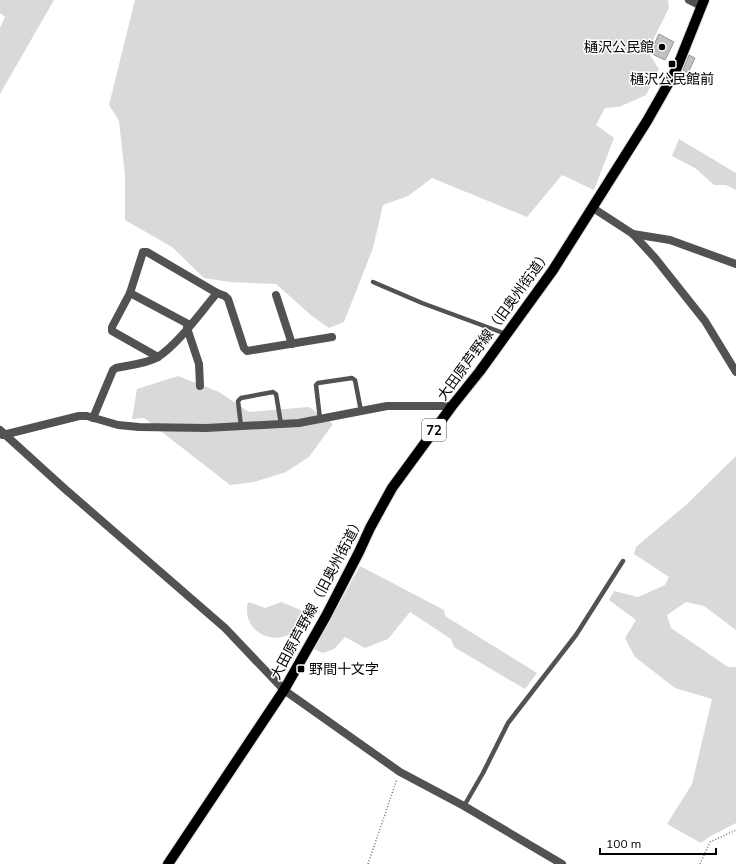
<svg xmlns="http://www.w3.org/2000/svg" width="736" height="864" font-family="Mulish,'Noto Sans JP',sans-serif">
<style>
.green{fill:#d9d9d9}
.building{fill:#c2c2c2;stroke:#969696}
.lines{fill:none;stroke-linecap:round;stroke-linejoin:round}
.primary-casing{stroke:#dbdbdb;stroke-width:12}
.path{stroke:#747474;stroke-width:1.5;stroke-dasharray:1 2;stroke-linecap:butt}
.service{stroke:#525252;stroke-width:4.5}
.minor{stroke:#525252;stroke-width:8}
.primary{stroke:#000;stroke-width:10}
.poi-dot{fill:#000;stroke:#fff;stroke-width:1.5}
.labels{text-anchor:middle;stroke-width:3;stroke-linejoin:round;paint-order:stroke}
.shield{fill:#fff;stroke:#4c4c4c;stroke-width:1}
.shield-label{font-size:13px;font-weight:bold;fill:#000}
.poi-label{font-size:14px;fill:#000;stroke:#fff;text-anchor:end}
.street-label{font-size:14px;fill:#000;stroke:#fff}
</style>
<rect width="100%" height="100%" fill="#fff"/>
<g class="green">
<polygon points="0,0 54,0 0,94 0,28 5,17 0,13"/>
<polygon points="135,0 668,0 669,8 653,40 650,55 659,69 646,95 619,107 605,108 596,125 614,138 594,190 562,175 527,217 432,178 408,196 383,205 373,248 344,322 329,328 312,316 276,284 230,282 204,278 172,247 125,220 125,175 119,121 109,105"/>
<polygon points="679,139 736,173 736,190 726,185 714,185 695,168 672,156"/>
<polygon points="178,376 219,392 249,412 309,407 333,424 309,457 286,472 254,482 230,485 144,418 132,419 137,389"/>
<polygon points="736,456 736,630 704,606 686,602 667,615 671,628 728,667 736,667 736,823 709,837 701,843 667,824 692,784 712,699 675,688 635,657 625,638 636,620 609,600 614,591 638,597 665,585 669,577 634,554 636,547 687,504"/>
<polygon points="360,566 444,610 445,616 537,673 525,689 454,647 451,639 410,612 388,639 365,648 345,637 334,649 323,653 314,649"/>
<path d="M248,602L265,608L281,602L308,613C304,620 298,630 290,634C268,646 241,627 248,602Z"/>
</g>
<g class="building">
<polygon points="659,34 674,42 665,60 650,53"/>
<polygon points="689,55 695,58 688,73 683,70"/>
</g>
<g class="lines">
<defs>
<polyline id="primary" points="168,864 284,690 326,616 359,552 370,528 392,488 452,406 480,371 553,270 647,121 676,70 704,0"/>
</defs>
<use href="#primary" class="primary-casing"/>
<g class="path">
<polyline points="368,864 397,779"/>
<polyline points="700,864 710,842 736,830"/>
</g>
<g class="service">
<polyline points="373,282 422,303 506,334"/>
<polyline points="320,419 316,385 318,383 352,378 355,380 361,411"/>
<polyline points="241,426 238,401 241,398 273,392 276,394 281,424"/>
<polyline points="464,806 483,773 508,723 576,635 623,561"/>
</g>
<g class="minor">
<polyline points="689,0 701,6"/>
<polyline points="593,208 633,234 655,258 705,321 736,372"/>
<polyline points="633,234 670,240 736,264"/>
<polyline points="130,293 112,327 112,331 158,357"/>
<polyline points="276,295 292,344"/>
<polyline points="190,325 130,293 143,252 147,252 217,293 225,296 228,299 244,348 247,351 332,337"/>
<polyline points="187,328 199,364 200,386"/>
<path d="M93,418L113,370L116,368C129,365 146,364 158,357C179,343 200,313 217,293"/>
<polyline points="0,430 65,489 225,628 284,690 400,772 464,806 562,864"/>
<polyline points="3,435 79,416 87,416 118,425 139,427 206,428 299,423 387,406 452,406"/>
</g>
<use href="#primary" class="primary"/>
</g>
<g class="poi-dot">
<circle cx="662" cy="47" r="4"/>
<rect x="668" y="60" width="8" height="8" rx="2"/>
<rect x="297" y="665" width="8" height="8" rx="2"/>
</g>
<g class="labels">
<rect class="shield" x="422" y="419" width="24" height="22" rx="3"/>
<g class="shield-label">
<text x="434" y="435">72</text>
</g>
<g class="poi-label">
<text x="654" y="52">樋沢公民館</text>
<text x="672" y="84" text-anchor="middle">樋沢公民館前</text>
<text x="309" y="674" text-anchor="start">野間十文字</text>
</g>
<g class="street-label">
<text transform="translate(494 325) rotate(-54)" y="5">大田原芦野線（旧奥州街道）</text>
<text transform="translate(317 598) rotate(-62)" y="5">大田原芦野線（旧奥州街道）</text>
</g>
</g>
<path d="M600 848v6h116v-6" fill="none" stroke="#000000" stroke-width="2"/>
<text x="606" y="848" font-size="12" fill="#000000" stroke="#ffffff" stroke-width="3" paint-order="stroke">100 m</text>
</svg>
